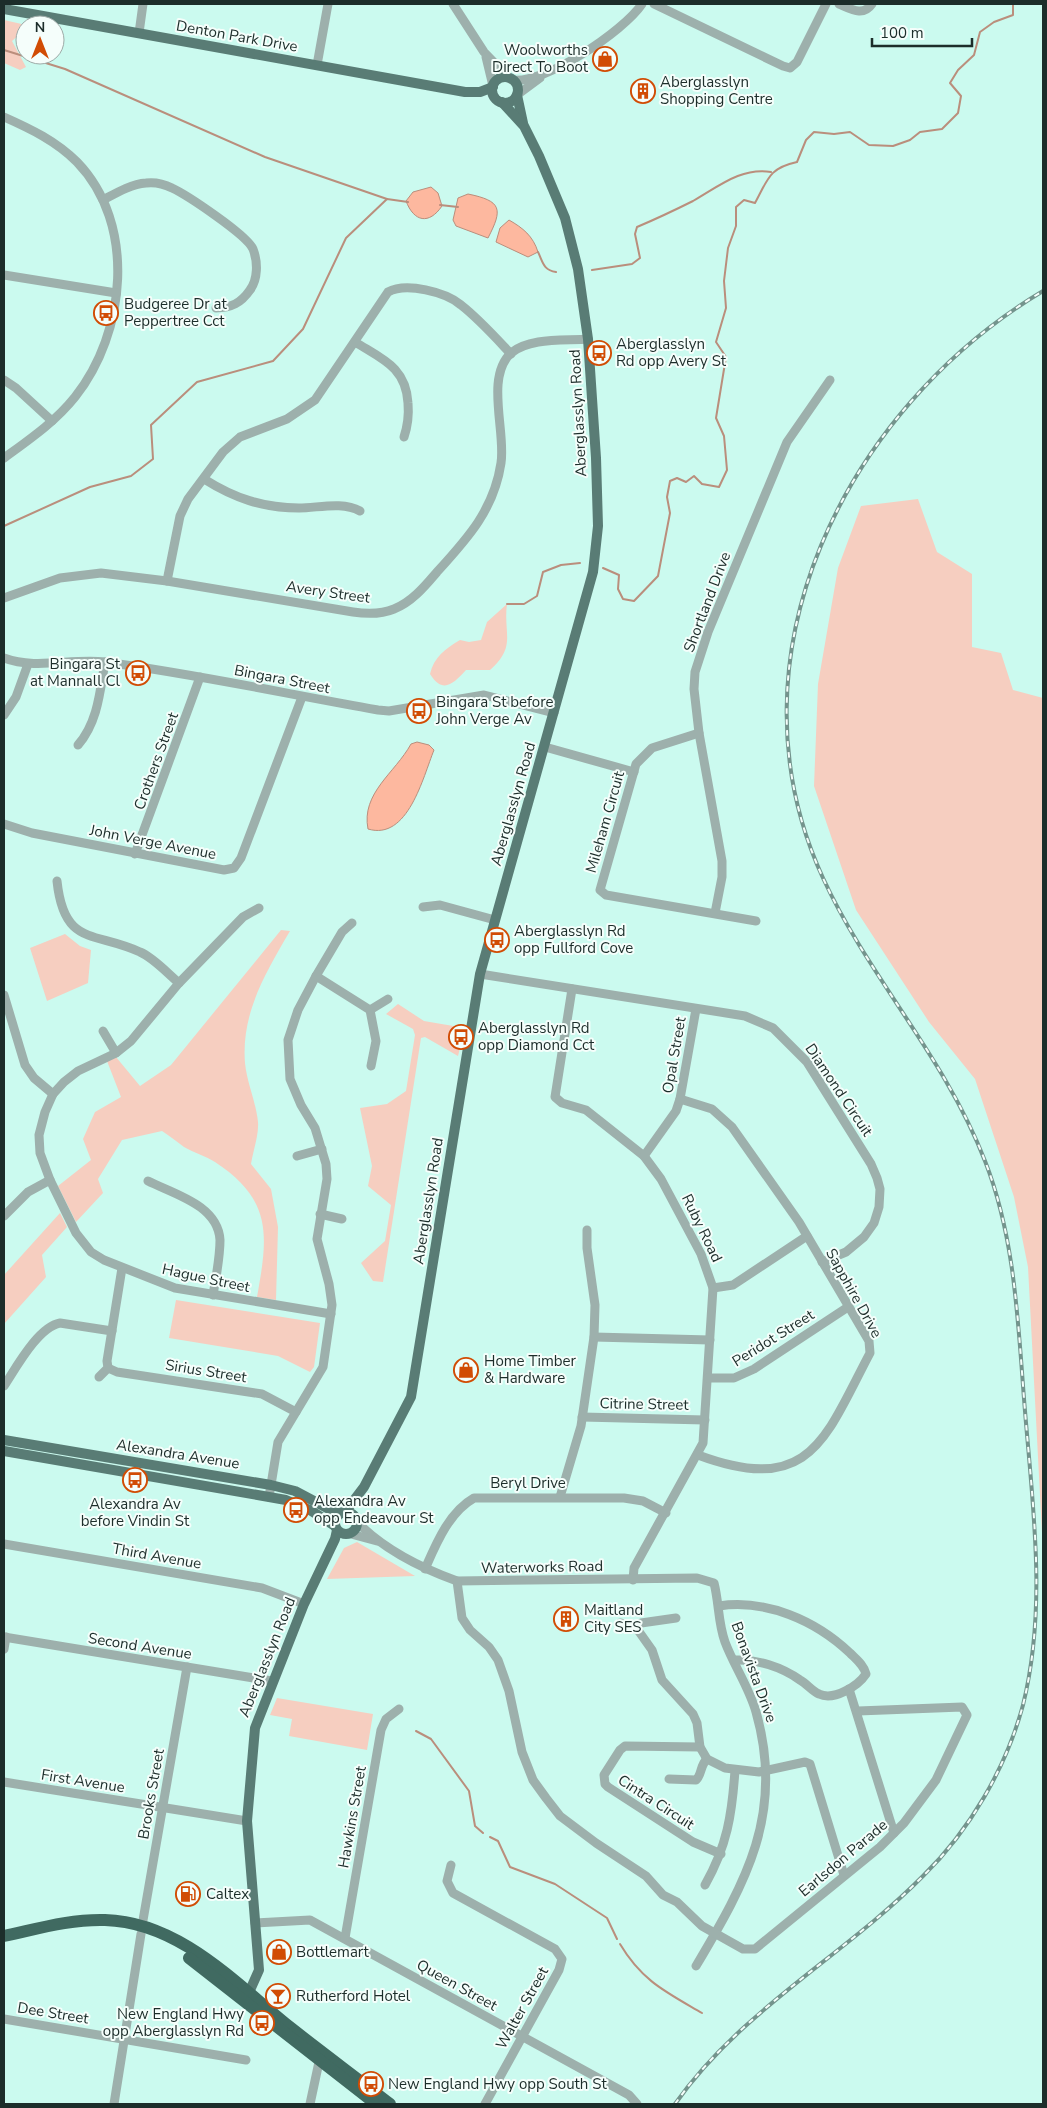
<svg xmlns="http://www.w3.org/2000/svg" width="1047" height="2108" font-family="'Nunito Sans',sans-serif">
<style>
.green{fill:#f6cec0}
.water{fill:#fdb89f;stroke:#ba8e7c}
.lines{fill:none;stroke-linecap:round;stroke-linejoin:round}
.stream{stroke:#ba8e7c;stroke-width:2}
.minor{stroke:#9db0ac;stroke-width:9}
.major{stroke:#597c75;stroke-width:10}
.highway{stroke:#406a61;stroke-width:12}
.rail-casing{stroke:#74948d;stroke-width:4}
.rail{stroke:#f5fefb;stroke-width:2;stroke-dasharray:5.5;stroke-linecap:butt}
.labels{text-anchor:middle;stroke-width:4;stroke-linejoin:round;paint-order:stroke}
.street-label{font-size:15px;fill:#1c2d2a;stroke:#f5fefb}
.poi-label{font-size:15px;fill:#1c2d2a;stroke:#f5fefb;text-anchor:start}
</style>
<rect width="100%" height="100%" fill="#cbfaef"/>
<g class="green">
<polygon points="4,20 26,25 25,33 21,33 12,41 26,67 20,70 4,63"/>
<polygon points="918,499 937,552 972,574 972,647 1001,653 1013,690 1043,698 1043,1552 1028,1267 1014,1197 975,1079 929,1022 856,910 814,786 818,684 838,568 861,506"/>
<path d="M507,604C503,634 517,646 490,670H466C454,683 443,695 430,674C434,657 445,649 460,640L469,642L481,640L487,622Z"/>
<path d="M281,930L290,931C266,972 241,1013 245,1063C247,1083 256,1102 258,1122C259,1135 253,1151 251,1164L271,1189L278,1227L276,1300L257,1297C268,1236 273,1200 215,1162C206,1156 194,1153 184,1147C177,1142 170,1136 162,1131L122,1140L98,1179L103,1193L76,1222L58,1186L91,1160L83,1139L95,1112L121,1097L107,1061L116,1057L140,1086L171,1065Z"/>
<polygon points="65,934 80,946 91,950 88,983 47,1001 30,948"/>
<polygon points="398,1004 424,1021 465,1028 458,1056 425,1037 421,1038 383,1282 373,1281 361,1263 385,1241 391,1205 368,1186 372,1166 360,1108 387,1104 406,1091 415,1035 413,1029 386,1014"/>
<polygon points="60,1213 67,1227 42,1255 46,1277 4,1324 4,1275"/>
<polygon points="176,1300 320,1323 314,1367 310,1372 278,1356 169,1338"/>
<polygon points="357,1542 415,1576 327,1579 344,1548"/>
<polygon points="277,1698 373,1714 367,1750 289,1736 292,1719 270,1715"/>
</g>
<g class="water">
<path d="M431,187L438,193L442,206C429,225 414,222 406,201L413,192Z"/>
<path d="M468,194C502,201 503,209 488,238L456,226L453,220L458,198Z"/>
<path d="M509,220C523,228 533,236 538,252L528,257L496,242L500,228Z"/>
<path d="M417,742L429,745L434,750C423,777 408,841 368,829C361,793 395,773 411,744Z"/>
</g>
<g class="lines">
<g class="stream">
<polyline points="4,50 65,69 265,157 387,199"/>
<polyline points="440,205 458,207"/>
<path d="M538,252C543,262 543,270 556,272"/>
<path d="M592,270L632,264L640,258L635,234L637,227C656,219 675,210 693,201C718,187 741,167 771,172"/>
<polyline points="4,526 90,487 131,476 153,459 151,425 197,382 273,361 303,329 346,238 387,199 408,202"/>
<path d="M603,568L619,575L618,589L623,599L634,601L658,576L670,513L667,497L670,481L677,478L686,482L694,476L702,484L719,487L727,470L724,436L716,418L726,357L716,342L726,308L724,281L728,248L736,226V207L744,200L755,203C768,179 769,168 797,162L806,140L814,132L834,134L850,132L869,145L893,146L910,140L920,132L942,129L958,113L961,96L950,83L958,70L974,55L980,32L994,22L1013,15V4"/>
<polyline points="507,604 524,604 537,596 543,572 561,565 580,563"/>
<polyline points="416,1731 431,1739 469,1791 475,1826 483,1833"/>
<polyline points="490,1837 498,1841 510,1867 555,1884 607,1918 617,1939"/>
<path d="M620,1944C642,1981 666,1992 702,2013"/>
</g>
<g class="minor">
<polyline points="453,4 484,52 510,79"/>
<polyline points="654,4 783,66 790,68 797,62 826,4"/>
<path d="M839,4C851,9 863,17 872,4"/>
<polyline points="139,33 143,4"/>
<polyline points="486,57 493,86"/>
<polyline points="317,65 328,4"/>
<path d="M512,80C544,85 624,31 642,4"/>
<polyline points="517,95 540,78"/>
<path d="M4,117C31,129 56,141 77,162C137,224 126,333 75,397C55,422 30,439 4,458"/>
<path d="M103,200C116,193 131,184 146,183C154,182 164,184 172,188C187,195 247,235 253,249C258,262 258,279 250,290C241,303 231,308 216,308"/>
<polyline points="4,275 116,293"/>
<path d="M355,342C382,359 406,367 408,403C409,415 408,425 404,437"/>
<polyline points="4,380 16,388 52,421"/>
<path d="M204,479C234,498 263,508 299,508C318,508 342,501 360,511"/>
<path d="M167,581L180,516L188,499L223,452L240,437L287,419L315,400L388,292C406,282 446,292 461,305C479,319 495,337 511,354"/>
<path d="M4,598L60,578L101,573L167,581L353,612C366,614 382,614 394,609C412,602 425,586 437,572C467,539 494,510 501,463C506,432 485,377 511,353C530,337 565,341 588,339"/>
<path d="M4,658C36,670 71,658 105,662C196,674 287,694 378,710L389,711L484,695L554,713"/>
<polyline points="4,715 16,697 28,664"/>
<polyline points="699,733 652,748 636,764 600,890 606,895 756,921"/>
<path d="M78,745C98,722 100,691 105,662"/>
<polyline points="545,747 634,772"/>
<polyline points="4,824 32,833 224,870 234,868 241,858 302,697"/>
<polyline points="135,854 200,677"/>
<path d="M57,881C64,947 95,931 140,952C154,958 167,973 179,983"/>
<polyline points="423,907 440,905 495,920"/>
<polyline points="259,908 243,917 179,983 131,1041 116,1053 78,1071 64,1082 53,1094 45,1112 39,1135 40,1153 50,1180 76,1233 91,1252 104,1260 175,1288 331,1314"/>
<polyline points="715,913 722,877 722,861 699,733 694,689 695,672 708,632 787,442 830,380"/>
<polyline points="480,974 745,1016 773,1028 807,1062 871,1164 877,1178 880,1189 879,1207 874,1223 864,1237 846,1252 822,1262"/>
<polyline points="316,976 370,1010 376,1041 371,1066"/>
<polyline points="572,989 555,1097 562,1103 586,1110 644,1156 661,1179 701,1254 713,1288 703,1443 634,1568 633,1580"/>
<polyline points="4,995 25,1065 34,1078 53,1094"/>
<polyline points="370,1010 388,999"/>
<polyline points="103,1031 116,1053"/>
<path d="M680,1099L712,1109L732,1127L799,1222L869,1341L870,1353C825,1438 811,1497 698,1455"/>
<polyline points="297,1156 322,1149"/>
<polyline points="644,1156 676,1111 680,1099 696,1009"/>
<path d="M148,1181C174,1194 218,1205 220,1240C220,1258 216,1277 213,1295"/>
<polyline points="320,1214 342,1219"/>
<polyline points="4,1216 28,1192 50,1180"/>
<polyline points="713,1288 733,1285 807,1236"/>
<polyline points="594,1337 710,1340"/>
<polyline points="108,1368 117,1372 262,1394 296,1412"/>
<polyline points="99,1377 108,1368 107,1361 122,1268"/>
<polyline points="708,1378 734,1378 754,1369 848,1307"/>
<path d="M4,1386C16,1368 38,1327 60,1323L112,1331"/>
<polyline points="582,1417 705,1420"/>
<polyline points="269,1497 278,1442 323,1367 332,1305 329,1284 317,1239 327,1179 326,1164 315,1128 301,1105 290,1079 288,1040 298,1010 316,976 342,932 352,923"/>
<polyline points="560,1497 581,1426 594,1337 595,1305 587,1248 587,1230"/>
<path d="M358,1523C385,1550 421,1568 457,1581L697,1578L714,1583C719,1602 718,1623 725,1642C734,1666 749,1687 756,1712C785,1813 746,1882 696,1966"/>
<polyline points="351,1534 377,1541"/>
<polyline points="4,1544 262,1588 304,1604"/>
<path d="M425,1569C436,1544 449,1512 474,1498H624L643,1501L666,1513"/>
<polyline points="457,1581 462,1618 470,1630 489,1647 498,1660 509,1691 522,1752 533,1780 546,1798 560,1816 596,1843 646,1876 663,1895 677,1902 702,1926 743,1949 755,1949 880,1847 904,1823 936,1780 967,1715 962,1707 858,1711"/>
<path d="M719,1606C766,1599 815,1620 850,1653C856,1659 864,1665 866,1674C858,1686 834,1701 819,1694C812,1691 807,1684 800,1680C782,1667 757,1659 735,1660"/>
<polyline points="620,1623 635,1626 641,1623 676,1618"/>
<polyline points="635,1626 652,1650 662,1680 693,1714 697,1723 700,1747 707,1759 725,1768 759,1772 805,1762 810,1764 844,1875"/>
<polyline points="4,1637 272,1681"/>
<polyline points="4,1649 6,1637"/>
<polyline points="849,1689 894,1833"/>
<polyline points="700,1747 625,1746 620,1750 604,1775 605,1784 608,1787 693,1842 721,1854"/>
<path d="M669,1779L696,1780C702,1775 700,1765 707,1759"/>
<polyline points="4,1782 247,1821"/>
<polyline points="451,1865 447,1881 453,1893 555,1949 562,1959 559,1970 485,2104"/>
<path d="M705,1885C727,1846 732,1815 735,1770"/>
<polyline points="255,1923 310,1920 629,2095 637,2104"/>
<polyline points="142,1926 187,1667"/>
<polyline points="345,1938 381,1730 386,1719 399,1709"/>
<polyline points="4,2019 246,2060"/>
<polyline points="114,2104 141,1934"/>
<polyline points="310,2104 319,2062"/>
</g>
<g class="major">
<polyline points="4,9 465,92 480,92 493,87"/>
<circle cx="505" cy="90" r="13"/>
<polyline points="517,95 523,123"/>
<polyline points="4,1440 271,1485 295,1491 329,1509 342,1513"/>
<polyline points="4,1451 286,1500 310,1510 335,1526"/>
<circle cx="346" cy="1523" r="11"/>
<polyline points="345,1512 364,1487 411,1397 480,974 593,572 598,526 596,458 588,339 578,269 565,218 539,156 524,126 502,102"/>
<polyline points="247,1997 259,1970 247,1821 255,1728 304,1604 335,1539 337,1530"/>
</g>
<g class="highway">
<path d="M4,1936C37,1929 70,1919 105,1920C180,1922 236,1984 291,2028C324,2054 358,2079 390,2104"/>
<polyline points="189,1958 376,2104"/>
</g>
<defs>
<path id="rail" d="M675,2104C741,2010 844,1956 923,1876C970,1830 1006,1768 1023,1705C1047,1608 1033,1509 1025,1411C1018,1327 1016,1240 985,1161C945,1057 869,978 823,878C721,657 846,409 1043,291"/>
</defs>
<use href="#rail" class="rail-casing"/>
<use href="#rail" class="rail"/>
</g>
<defs>
<symbol id="shop-ring" viewBox="-11 -11 22 22"><circle r="9.5" fill="#f5fefb" stroke="#d14c04" stroke-width="1.5"/><path d="M-5-2.5h2.3a2.7 3.5 0 0 1 5.4 0H5L5.5 6h-11ZM-1.5-2.5h3a1.5 2.3 0 0 0-3 0Z" fill="#d14c04"/></symbol>
<symbol id="building-ring" viewBox="-11 -11 22 22"><circle r="9.5" fill="#f5fefb" stroke="#d14c04" stroke-width="1.5"/><path d="M-4-6H4V6H1V3H-1V6H-4ZM-2.5-4.3h1.7v1.8h-1.7ZM.8-4.3h1.7v1.8H.8ZM-2.5-1h1.7V.8h-1.7ZM.8-1h1.7V.8H.8Z" fill="#d14c04"/></symbol>
<symbol id="bus-ring" viewBox="-11 -11 22 22"><circle r="9.5" fill="#f5fefb" stroke="#d14c04" stroke-width="1.5"/><path d="M-5-6H5V4H4V6H2V4H-2V6H-4V4H-5ZM-3.5-4V0h7V-4ZM-3.5 1.2v1.5H-2V1.2ZM2 1.2v1.5H3.5V1.2Z" fill="#d14c04"/></symbol>
<symbol id="fuel-ring" viewBox="-11 -11 22 22"><circle r="9.5" fill="#f5fefb" stroke="#d14c04" stroke-width="1.5"/><path d="M-5.5-6h7V0h2V4h1.3V-2.5L3-4.5l.8-.8L6-3V5H2.5V1h-1V6h-7ZM-4.2-4.7v3.2H.2V-4.7Z" fill="#d14c04"/></symbol>
<symbol id="bar-ring" viewBox="-11 -11 22 22"><circle r="9.5" fill="#f5fefb" stroke="#d14c04" stroke-width="1.5"/><path d="M-6-5H6L.8 .8V4.5H3.5V6h-7V4.5H-.8V.8Z" fill="#d14c04"/></symbol>
</defs>
<g fill-rule="evenodd">
<use href="#shop-ring" x="591" y="45" width="28" height="28"/>
<use href="#building-ring" x="629" y="77" width="28" height="28"/>
<use href="#bus-ring" x="92" y="299" width="28" height="28"/>
<use href="#bus-ring" x="585" y="339" width="28" height="28"/>
<use href="#bus-ring" x="124" y="659" width="28" height="28"/>
<use href="#bus-ring" x="405" y="697" width="28" height="28"/>
<use href="#bus-ring" x="483" y="926" width="28" height="28"/>
<use href="#bus-ring" x="447" y="1023" width="28" height="28"/>
<use href="#shop-ring" x="452" y="1356" width="28" height="28"/>
<use href="#bus-ring" x="121" y="1466" width="28" height="28"/>
<use href="#bus-ring" x="282" y="1496" width="28" height="28"/>
<use href="#building-ring" x="552" y="1605" width="28" height="28"/>
<use href="#fuel-ring" x="174" y="1880" width="28" height="28"/>
<use href="#shop-ring" x="265" y="1938" width="28" height="28"/>
<use href="#bar-ring" x="264" y="1982" width="28" height="28"/>
<use href="#bus-ring" x="248" y="2009" width="28" height="28"/>
<use href="#bus-ring" x="357" y="2070" width="28" height="28"/>
</g>
<g class="labels">
<g class="street-label">
<text transform="translate(237 36) rotate(10)" y="5">Denton Park Drive</text>
<text transform="translate(578 413) rotate(-93)" y="5">Aberglasslyn Road</text>
<text transform="translate(328 592) rotate(8)" y="5">Avery Street</text>
<text transform="translate(707 602) rotate(-69)" y="5">Shortland Drive</text>
<text transform="translate(282 679) rotate(11)" y="5">Bingara Street</text>
<text transform="translate(156 761) rotate(-70)" y="5">Crothers Street</text>
<text transform="translate(513 804) rotate(-74)" y="5">Aberglasslyn Road</text>
<text transform="translate(605 822) rotate(-74)" y="5">Mileham Circuit</text>
<text transform="translate(153 842) rotate(11)" y="5">John Verge Avenue</text>
<text transform="translate(674 1055) rotate(-80)" y="5">Opal Street</text>
<text transform="translate(839 1090) rotate(56)" y="5">Diamond Circuit</text>
<text transform="translate(428 1201) rotate(-81)" y="5">Aberglasslyn Road</text>
<text transform="translate(702 1228) rotate(64)" y="5">Ruby Road</text>
<text transform="translate(206 1278) rotate(12)" y="5">Hague Street</text>
<text transform="translate(854 1293) rotate(61)" y="5">Sapphire Drive</text>
<text transform="translate(773 1338) rotate(-32)" y="5">Peridot Street</text>
<text transform="translate(206 1371) rotate(9)" y="5">Sirius Street</text>
<text transform="translate(644 1404) rotate(1)" y="5">Citrine Street</text>
<text transform="translate(178 1454) rotate(9)" y="5">Alexandra Avenue</text>
<text x="528" y="1488">Beryl Drive</text>
<text transform="translate(157 1556) rotate(10)" y="5">Third Avenue</text>
<text transform="translate(542 1567) rotate(-1)" y="5">Waterworks Road</text>
<text transform="translate(140 1646) rotate(9)" y="5">Second Avenue</text>
<text transform="translate(267 1657) rotate(-68)" y="5">Aberglasslyn Road</text>
<text transform="translate(754 1672) rotate(70)" y="5">Bonavista Drive</text>
<text transform="translate(83 1781) rotate(9)" y="5">First Avenue</text>
<text transform="translate(151 1794) rotate(-80)" y="5">Brooks Street</text>
<text transform="translate(656 1802) rotate(33)" y="5">Cintra Circuit</text>
<text transform="translate(352 1817) rotate(-80)" y="5">Hawkins Street</text>
<text transform="translate(843 1858) rotate(-40)" y="5">Earlsdon Parade</text>
<text transform="translate(457 1985) rotate(29)" y="5">Queen Street</text>
<text transform="translate(522 2008) rotate(-61)" y="5">Walter Street</text>
<text transform="translate(53 2013) rotate(9)" y="5">Dee Street</text>
</g>
<g class="poi-label">
<text x="588" y="55" text-anchor="end">Woolworths<tspan x="588" dy="17">Direct To Boot</tspan></text>
<text x="660" y="87">Aberglasslyn<tspan x="660" dy="17">Shopping Centre</tspan></text>
<text x="124" y="309">Budgeree Dr at<tspan x="124" dy="17">Peppertree Cct</tspan></text>
<text x="616" y="349">Aberglasslyn<tspan x="616" dy="17">Rd opp Avery St</tspan></text>
<text x="120" y="669" text-anchor="end">Bingara St<tspan x="120" dy="17">at Mannall Cl</tspan></text>
<text x="436" y="707">Bingara St before<tspan x="436" dy="17">John Verge Av</tspan></text>
<text x="514" y="936">Aberglasslyn Rd<tspan x="514" dy="17">opp Fullford Cove</tspan></text>
<text x="478" y="1033">Aberglasslyn Rd<tspan x="478" dy="17">opp Diamond Cct</tspan></text>
<text x="484" y="1366">Home Timber<tspan x="484" dy="17">&amp; Hardware</tspan></text>
<text x="314" y="1506">Alexandra Av<tspan x="314" dy="17">opp Endeavour St</tspan></text>
<text x="135" y="1509" text-anchor="middle">Alexandra Av<tspan x="135" dy="17">before Vindin St</tspan></text>
<text x="584" y="1615">Maitland<tspan x="584" dy="17">City SES</tspan></text>
<text x="206" y="1899">Caltex</text>
<text x="296" y="1957">Bottlemart</text>
<text x="296" y="2001">Rutherford Hotel</text>
<text x="244" y="2019" text-anchor="end">New England Hwy<tspan x="244" dy="17">opp Aberglasslyn Rd</tspan></text>
<text x="388" y="2089">New England Hwy opp South St</text>
</g>
</g>
<rect width="1047" height="2108" fill="none" stroke="#1c2d2a" stroke-width="10"/>
<g transform="translate(40 40)"><circle r="24" fill="#f5fefb" stroke="#9eaaa7"/>
<path d="M0-4L9 19L0 12L-9 19Z" fill="#d14c04"/>
<text y="-8" font-size="14" font-weight="bold" text-anchor="middle" fill="#1c2d2a">N</text>
</g>
<path d="M872 38v8h100v-8" fill="none" stroke="#1c2d2a" stroke-width="2.5"/>
<text x="880" y="38" font-size="15" fill="#1c2d2a" stroke="#f5fefb" stroke-width="4" paint-order="stroke">100 m</text>
</svg>
